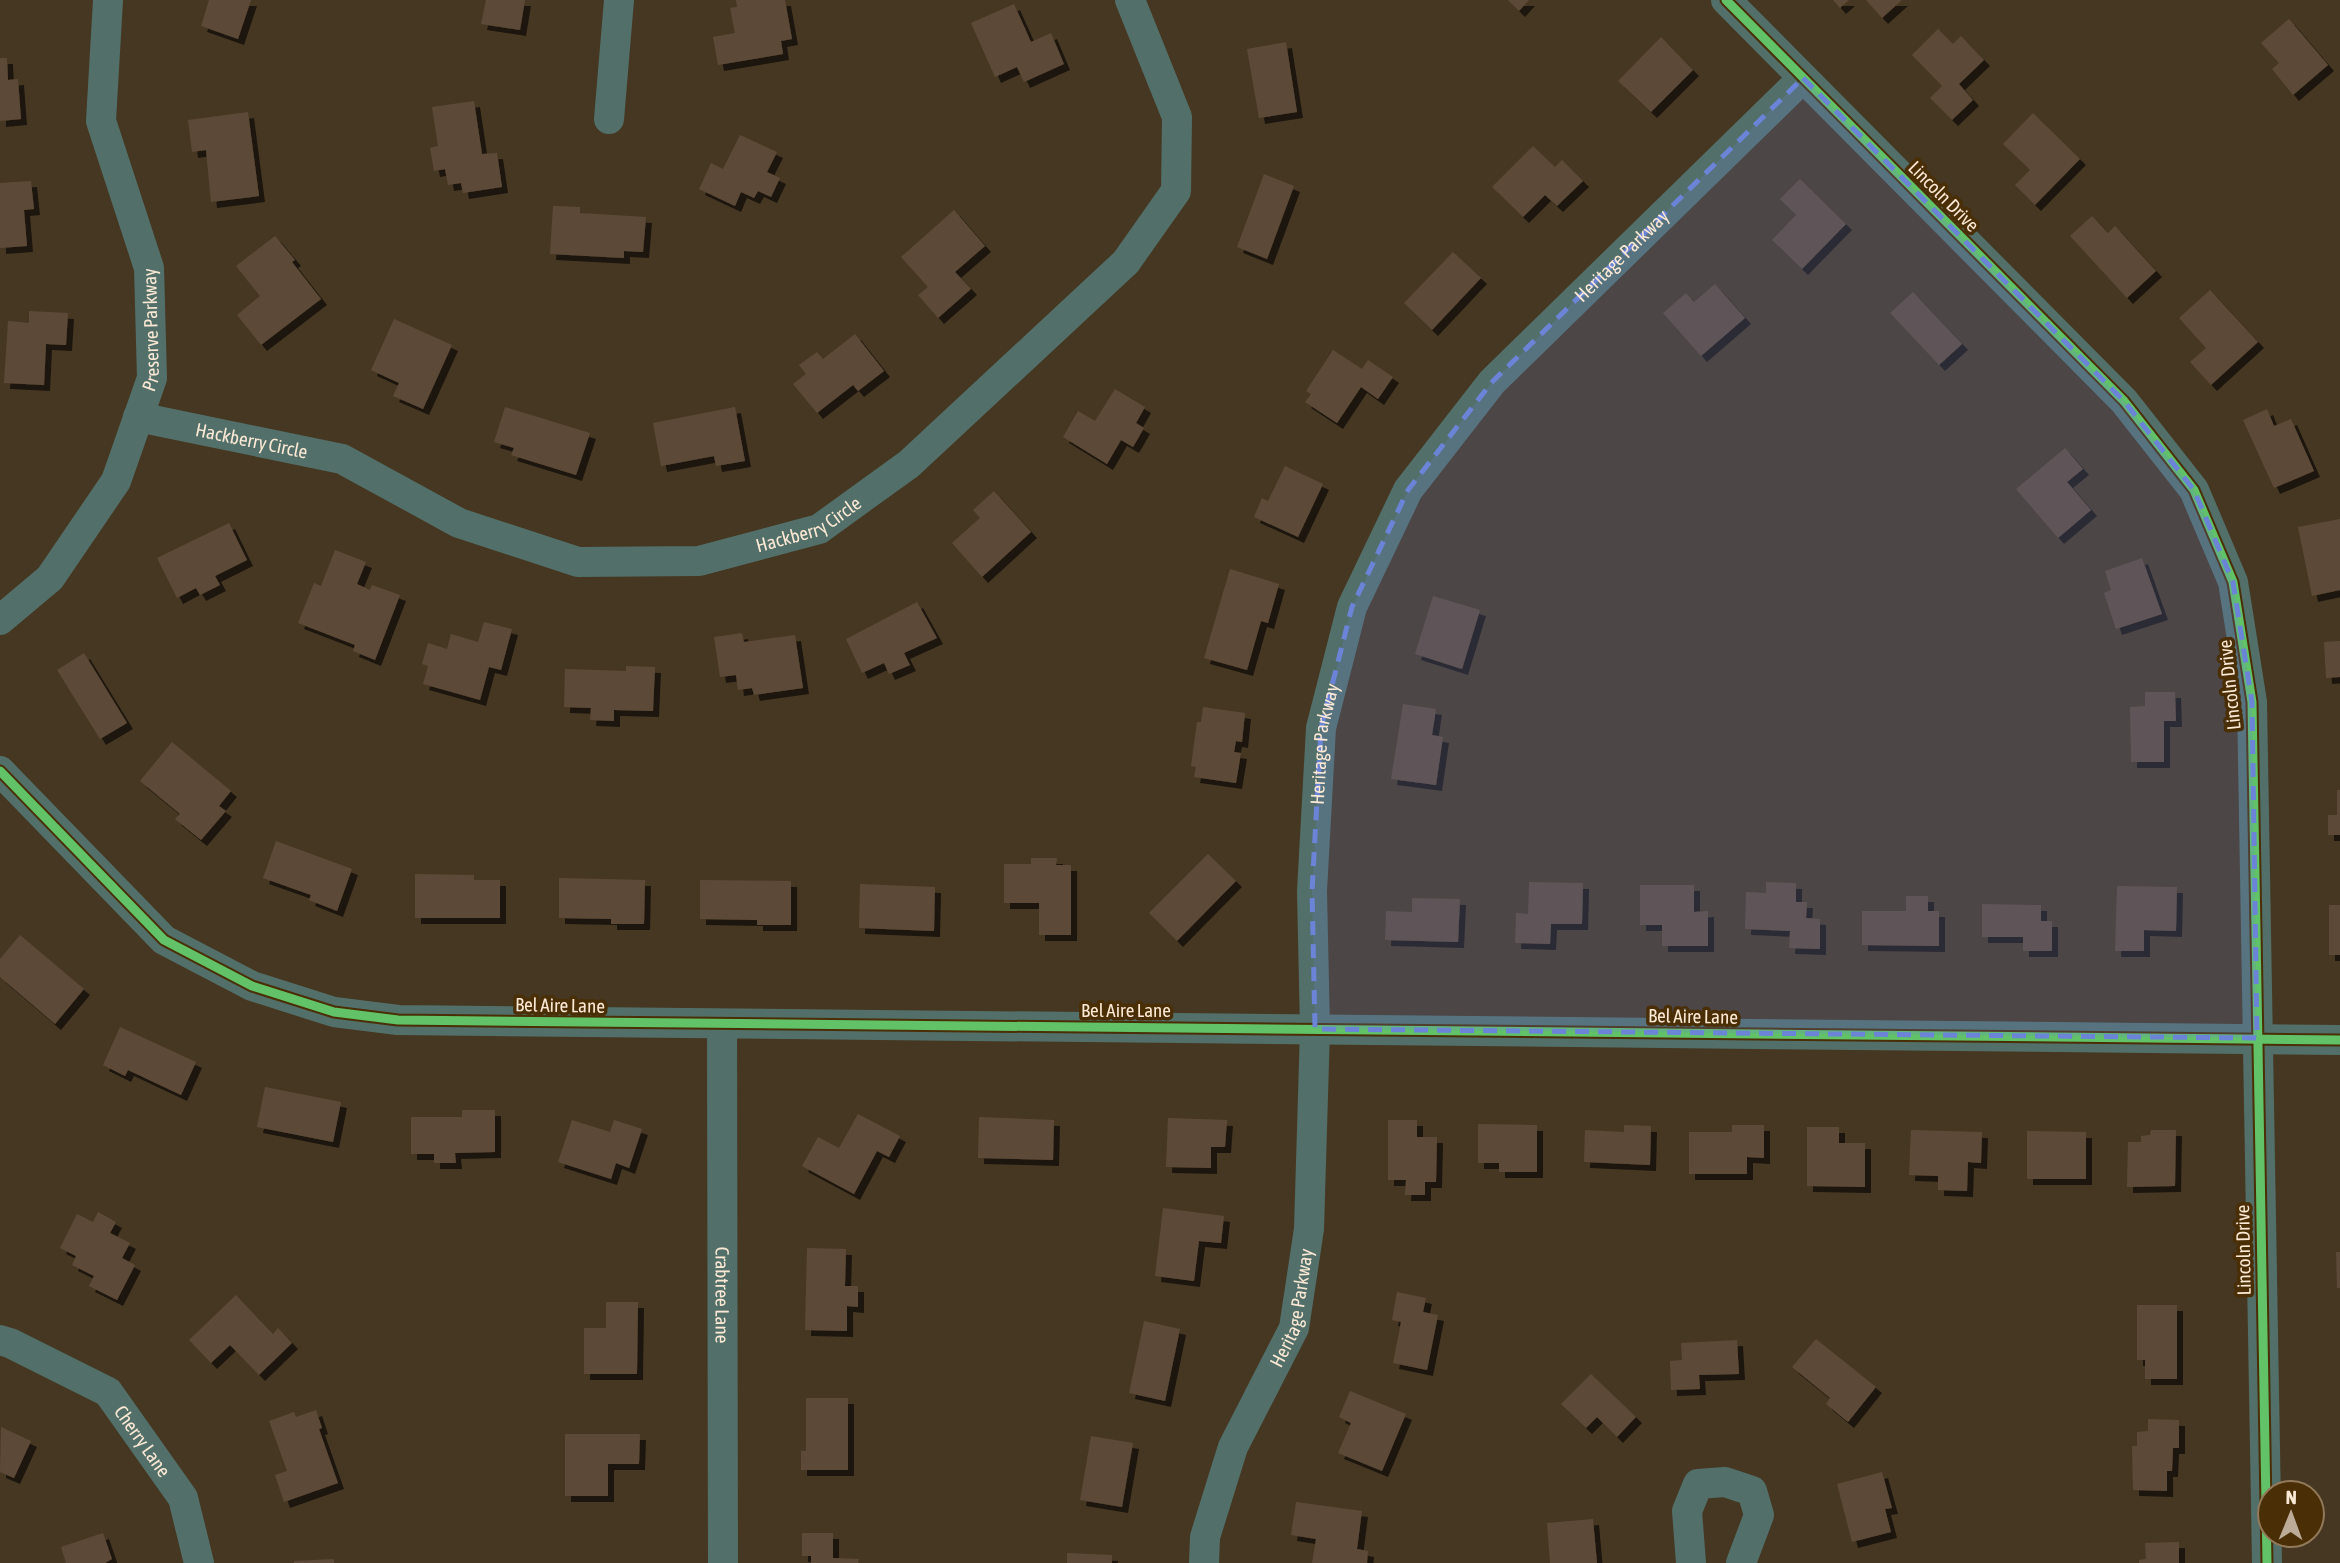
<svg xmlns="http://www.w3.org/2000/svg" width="2340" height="1563" font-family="'Asap Condensed',sans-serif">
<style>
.building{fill:#5d4a37;filter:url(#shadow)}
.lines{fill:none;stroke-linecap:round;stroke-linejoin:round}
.minor{stroke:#527069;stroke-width:30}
.cycleway-casing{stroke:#4a2e06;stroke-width:13}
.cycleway{stroke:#61c268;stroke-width:9}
.marked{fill:#6b84d7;fill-opacity:0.2;stroke:#6b84d7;stroke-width:5;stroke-dasharray:14 9;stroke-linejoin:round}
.labels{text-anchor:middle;stroke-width:7;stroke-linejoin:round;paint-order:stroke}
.street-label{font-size:19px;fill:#fbe9d5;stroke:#4a2e06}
</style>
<defs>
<filter id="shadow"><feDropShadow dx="6" dy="6" stdDeviation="0" flood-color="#0009"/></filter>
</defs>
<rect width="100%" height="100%" fill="#463722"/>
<g class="building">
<polygon points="209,0 251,0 238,39 201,26"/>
<polygon points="486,0 525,0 520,30 481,24"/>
<polygon points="736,0 785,0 792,39 781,41 783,54 718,65 713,37 735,33 730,8 737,7"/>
<polygon points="1508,0 1529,0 1519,11"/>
<polygon points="1833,0 1849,0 1840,8"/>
<polygon points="1866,0 1902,0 1882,18"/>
<polygon points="1014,4 1031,42 1051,33 1064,64 1024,82 1017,67 995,77 971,23"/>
<polygon points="2289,19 2328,65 2293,95 2272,69 2279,63 2261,43"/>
<polygon points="1938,29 1953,44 1961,36 1984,60 1959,84 1973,100 1952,120 1930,98 1942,86 1912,55"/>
<polygon points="1661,37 1693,70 1651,112 1618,81"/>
<polygon points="1286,42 1297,112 1259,118 1247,49"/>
<polygon points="0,58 7,58 8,80 18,79 21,119 0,121"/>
<polygon points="474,101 482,154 497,153 502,187 463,193 461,183 448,185 445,169 434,171 430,148 438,146 432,107"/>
<polygon points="248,112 259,196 211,202 206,150 192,152 188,120"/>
<polygon points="2033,113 2080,159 2035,205 2015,185 2030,170 2003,144"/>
<polygon points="740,135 777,152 767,172 780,178 771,197 758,191 754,198 741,192 735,206 699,189 711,163 723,169"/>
<polygon points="1533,146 1555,167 1562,160 1583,181 1557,206 1545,195 1523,217 1492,187"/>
<polygon points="1264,174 1294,186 1267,259 1237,247"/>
<polygon points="1800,179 1846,224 1802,269 1772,240 1796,215 1780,199"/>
<polygon points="31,181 34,209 24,210 27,246 0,248 0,183"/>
<polygon points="553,206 580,207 580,213 646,217 643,252 624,251 624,258 550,254"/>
<polygon points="954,210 985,246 955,272 971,289 938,318 918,295 928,287 901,257"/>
<polygon points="2092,216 2108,233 2115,226 2156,271 2127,298 2070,236"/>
<polygon points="275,236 295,260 292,262 321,299 261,345 237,315 260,296 236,266"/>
<polygon points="1453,252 1481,278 1432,330 1404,303"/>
<polygon points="1715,284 1745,318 1701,356 1663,313 1686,293 1694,302"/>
<polygon points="2210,290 2258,342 2211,385 2190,362 2206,348 2179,318"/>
<polygon points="1913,292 1962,344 1939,365 1890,313"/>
<polygon points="29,311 68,313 66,345 46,344 44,385 4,383 8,321 29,323"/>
<polygon points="394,319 452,345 423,409 393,396 399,383 371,370"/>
<polygon points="855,334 884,371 858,391 853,385 817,413 793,384 806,374 799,365 817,352 823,359"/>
<polygon points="1333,350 1362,369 1368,360 1393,377 1378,399 1361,387 1337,423 1305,402 1311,394 1306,391"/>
<polygon points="1115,389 1145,407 1136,423 1144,428 1133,447 1121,440 1107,464 1063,437 1078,411 1095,421"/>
<polygon points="505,407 590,433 576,475 511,455 514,448 494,442"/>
<polygon points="735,407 745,461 716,466 714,456 661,466 653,423"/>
<polygon points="2267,409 2274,426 2291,419 2314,471 2274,488 2243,420"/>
<polygon points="2065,448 2083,469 2067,482 2091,510 2058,538 2016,489"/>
<polygon points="1285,466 1323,484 1298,537 1254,517 1262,498 1268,501"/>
<polygon points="994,491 1031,532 982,577 952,543 980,518 973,510"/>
<polygon points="2340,519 2340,590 2312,596 2298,527"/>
<polygon points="229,523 247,560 215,576 220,585 200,595 196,588 177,598 157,558"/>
<polygon points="335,550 366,562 357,584 370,590 372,585 400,595 375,660 353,651 355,645 298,623 314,583 321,586"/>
<polygon points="2142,558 2162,614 2116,629 2104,593 2111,590 2105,571"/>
<polygon points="1230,569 1279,584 1268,623 1261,621 1247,670 1204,658"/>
<polygon points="1433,596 1480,610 1462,669 1415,654"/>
<polygon points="917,602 937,638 904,653 910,665 889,674 884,663 862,673 846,639"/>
<polygon points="484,622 512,629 501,670 489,667 480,700 423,684 428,666 422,664 428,643 447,649 451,634 478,642"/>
<polygon points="742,633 744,642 795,635 803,688 754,695 752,688 738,690 736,675 720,677 714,637"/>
<polygon points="2340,641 2340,677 2326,678 2324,642"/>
<polygon points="84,653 127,723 100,739 57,670"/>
<polygon points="626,666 655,667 653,711 614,710 614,721 590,720 591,708 564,707 565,669 626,671"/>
<polygon points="2145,692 2175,692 2176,721 2164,721 2164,762 2131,762 2130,707 2145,706"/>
<polygon points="1403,704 1436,709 1432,735 1443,737 1436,785 1391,779"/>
<polygon points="1203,707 1245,713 1242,742 1236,741 1234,752 1241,753 1236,783 1194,777 1196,767 1191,766 1197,722 1201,722"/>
<polygon points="172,742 231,791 219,806 226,811 201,840 175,819 180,814 140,781"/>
<polygon points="2337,790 2340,790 2340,835 2328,835 2328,815 2337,815"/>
<polygon points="276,841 352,869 337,911 309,900 311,895 263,878"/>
<polygon points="1208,854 1236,881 1177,941 1149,913"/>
<polygon points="1031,858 1057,858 1056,865 1071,865 1071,935 1039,935 1039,903 1004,903 1004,864 1031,864"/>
<polygon points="415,874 474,875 474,880 500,880 500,918 415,918"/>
<polygon points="559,878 645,880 644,924 611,924 611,919 559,918"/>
<polygon points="700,880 791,881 791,925 757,925 757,920 700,919"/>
<polygon points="1529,882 1583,883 1582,924 1551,924 1550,944 1515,943 1516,913 1528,914"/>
<polygon points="1766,882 1796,883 1796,902 1807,902 1806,918 1820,919 1820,949 1789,948 1790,931 1745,929 1746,892 1766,893"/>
<polygon points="860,884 935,887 934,931 859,928"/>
<polygon points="1640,885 1694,885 1694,912 1708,911 1708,946 1662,946 1662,925 1640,925"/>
<polygon points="2117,886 2177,887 2176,931 2144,930 2144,951 2115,951"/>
<polygon points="1906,896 1928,896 1928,911 1939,911 1939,946 1862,945 1862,911 1906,911"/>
<polygon points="1412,898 1460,899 1458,942 1385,940 1386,911 1412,912"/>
<polygon points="1982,904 2041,905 2041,921 2052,921 2052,951 2023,951 2023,937 1982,937"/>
<rect x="2329" y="905" width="11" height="50"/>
<polygon points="20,935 84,989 55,1024 0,977 0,959"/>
<polygon points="120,1027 196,1062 181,1095 128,1070 125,1076 103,1065"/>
<polygon points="265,1087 341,1102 333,1142 257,1127"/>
<polygon points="462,1110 495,1110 495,1152 455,1153 456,1163 434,1163 434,1154 411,1154 411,1117 462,1117"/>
<polygon points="858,1114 900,1136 889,1157 877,1151 854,1194 802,1166 818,1137 839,1148"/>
<polygon points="979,1117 1054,1120 1053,1160 978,1158"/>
<polygon points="1168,1118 1227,1120 1225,1147 1211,1147 1211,1168 1166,1167"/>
<polygon points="572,1120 610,1132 614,1120 642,1129 629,1168 616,1163 611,1179 558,1162"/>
<polygon points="1388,1120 1417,1120 1417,1137 1437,1137 1436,1182 1425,1182 1425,1195 1405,1195 1406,1180 1388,1180"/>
<polygon points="1478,1124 1537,1125 1537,1172 1499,1172 1499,1163 1478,1163"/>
<polygon points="1624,1125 1651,1126 1650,1165 1584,1162 1585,1130 1624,1132"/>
<polygon points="1732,1125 1764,1125 1764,1158 1747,1157 1747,1174 1689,1174 1689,1132 1732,1132"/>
<polygon points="1807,1127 1839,1127 1839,1143 1865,1143 1865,1187 1807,1186"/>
<polygon points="1911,1130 1982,1132 1981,1163 1968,1162 1967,1191 1938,1190 1938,1176 1909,1175"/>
<polygon points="2151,1130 2176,1130 2175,1186 2127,1187 2128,1142 2141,1142 2141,1136 2150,1135"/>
<polygon points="2027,1131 2086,1132 2086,1179 2027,1179"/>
<polygon points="1163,1208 1224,1216 1221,1243 1199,1241 1194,1281 1155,1276"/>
<polygon points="98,1212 116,1222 110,1233 130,1243 122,1258 135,1265 117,1300 89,1286 94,1276 72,1265 76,1256 60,1248 77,1214 93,1222"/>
<polygon points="807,1248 846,1249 845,1286 858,1286 858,1307 847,1306 847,1331 805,1330"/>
<polygon points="2336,1252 2340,1252 2340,1288 2337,1288"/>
<polygon points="1397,1292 1426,1298 1423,1312 1438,1315 1427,1370 1393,1363 1401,1322 1392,1320"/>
<polygon points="236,1295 273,1334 278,1328 292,1343 259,1375 230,1345 211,1363 189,1340"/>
<polygon points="606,1302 638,1302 637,1374 584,1374 584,1328 606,1328"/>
<polygon points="2137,1305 2177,1305 2177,1379 2145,1379 2145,1360 2137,1360"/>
<polygon points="1144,1321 1180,1329 1165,1401 1129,1393"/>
<polygon points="1816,1339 1876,1387 1848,1422 1826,1404 1830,1398 1792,1367"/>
<polygon points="1737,1340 1739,1374 1699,1375 1700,1389 1671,1390 1670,1361 1682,1360 1681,1343"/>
<polygon points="1591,1374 1636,1417 1617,1437 1597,1417 1586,1428 1561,1404"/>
<polygon points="1350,1391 1406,1414 1382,1471 1338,1453 1351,1423 1339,1417"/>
<polygon points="806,1398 848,1398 848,1470 801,1470 801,1451 806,1451"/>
<polygon points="316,1410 322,1428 319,1429 338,1483 284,1502 275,1475 287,1471 269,1421 294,1412 296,1417"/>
<polygon points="2148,1419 2179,1420 2179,1448 2173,1448 2172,1471 2167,1471 2167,1491 2133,1490 2132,1446 2137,1446 2137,1432 2148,1431"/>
<polygon points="1,1427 31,1441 14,1478 0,1472"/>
<polygon points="565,1434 640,1434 639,1464 608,1464 608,1496 565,1496"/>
<polygon points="1091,1436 1133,1443 1122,1507 1080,1500"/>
<polygon points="1882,1472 1892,1508 1885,1509 1891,1532 1852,1542 1837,1484"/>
<polygon points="1296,1502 1362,1511 1357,1549 1368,1551 1367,1563 1312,1563 1316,1539 1291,1535"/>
<polygon points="1593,1519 1597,1563 1550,1563 1547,1523"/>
<polygon points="103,1533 112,1559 105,1563 66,1563 61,1547"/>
<polygon points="802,1533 833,1533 833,1558 859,1559 858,1563 811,1563 811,1556 802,1556"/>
<polygon points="2179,1542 2179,1563 2139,1563 2139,1560 2146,1559 2145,1543"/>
<polygon points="1067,1553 1112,1555 1112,1563 1067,1563"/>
<polygon points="334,1559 334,1563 294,1563 294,1561"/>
</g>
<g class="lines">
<g class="minor">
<polyline points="1726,0 2124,401 2194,490 2233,582 2252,702 2267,1563"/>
<polyline points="609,119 619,0"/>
<path id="s1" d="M138,417L342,459L459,523L578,562L699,561L819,529L909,464L1126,262L1176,191L1177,117L1130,0"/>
<path id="s2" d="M0,620L50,578L116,481L152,378L149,268L101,121L108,0"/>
<polyline points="0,771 164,940 252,986 334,1012 398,1020 2340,1040"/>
<path id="s3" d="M722,1025L723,1563"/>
<path id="s4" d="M0,1340L10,1343L108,1392L183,1498L199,1563"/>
<path id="s5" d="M1204,1563L1205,1537L1233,1447L1294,1328L1309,1229L1315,1029L1312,891L1321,728L1352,607L1408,490L1492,382L1803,78"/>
<polyline points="1691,1563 1687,1511 1698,1484 1725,1482 1752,1491 1759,1515 1741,1563"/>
</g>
<defs>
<g id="cycleway">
<polyline points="1726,0 2124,401 2194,490 2233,582 2252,702 2267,1563"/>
<polyline points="0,771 164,940 252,986 334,1012 398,1020 2340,1040"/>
</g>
</defs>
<use href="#cycleway" class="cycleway-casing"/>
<use href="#cycleway" class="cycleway"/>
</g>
<path class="marked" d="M1803,78L2124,401L2194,490L2233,582L2252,702L2257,1038L1315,1029L1312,891L1321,728L1352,607L1408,490L1492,382Z"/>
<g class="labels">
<g class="street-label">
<text transform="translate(1944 196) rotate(45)" y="7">Lincoln Drive</text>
<text dy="7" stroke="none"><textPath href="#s5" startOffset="1428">Heritage Parkway</textPath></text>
<text dy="7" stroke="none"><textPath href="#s2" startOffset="340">Preserve Parkway</textPath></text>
<text dy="7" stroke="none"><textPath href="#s1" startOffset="116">Hackberry Circle</textPath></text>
<text dy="7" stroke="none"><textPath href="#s1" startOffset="704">Hackberry Circle</textPath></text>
<text transform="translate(2229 685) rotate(-96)" y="7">Lincoln Drive</text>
<text dy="7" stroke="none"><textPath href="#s5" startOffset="840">Heritage Parkway</textPath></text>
<text transform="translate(560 1005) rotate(1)" y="7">Bel Aire Lane</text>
<text x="1126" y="1017">Bel Aire Lane</text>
<text transform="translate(1693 1016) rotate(1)" y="7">Bel Aire Lane</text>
<text transform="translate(2243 1250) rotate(-91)" y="7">Lincoln Drive</text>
<text dy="7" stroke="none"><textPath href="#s3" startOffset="270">Crabtree Lane</textPath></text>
<text dy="7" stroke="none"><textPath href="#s5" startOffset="273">Heritage Parkway</textPath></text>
<text dy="7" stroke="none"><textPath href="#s4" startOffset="180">Cherry Lane</textPath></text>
</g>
</g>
<g transform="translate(2291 1514) rotate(1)"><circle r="33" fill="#4a2e06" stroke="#917959" stroke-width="2"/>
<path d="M0-5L12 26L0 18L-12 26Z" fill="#bcab96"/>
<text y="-10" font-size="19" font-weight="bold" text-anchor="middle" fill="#fbe9d5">N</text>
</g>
</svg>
